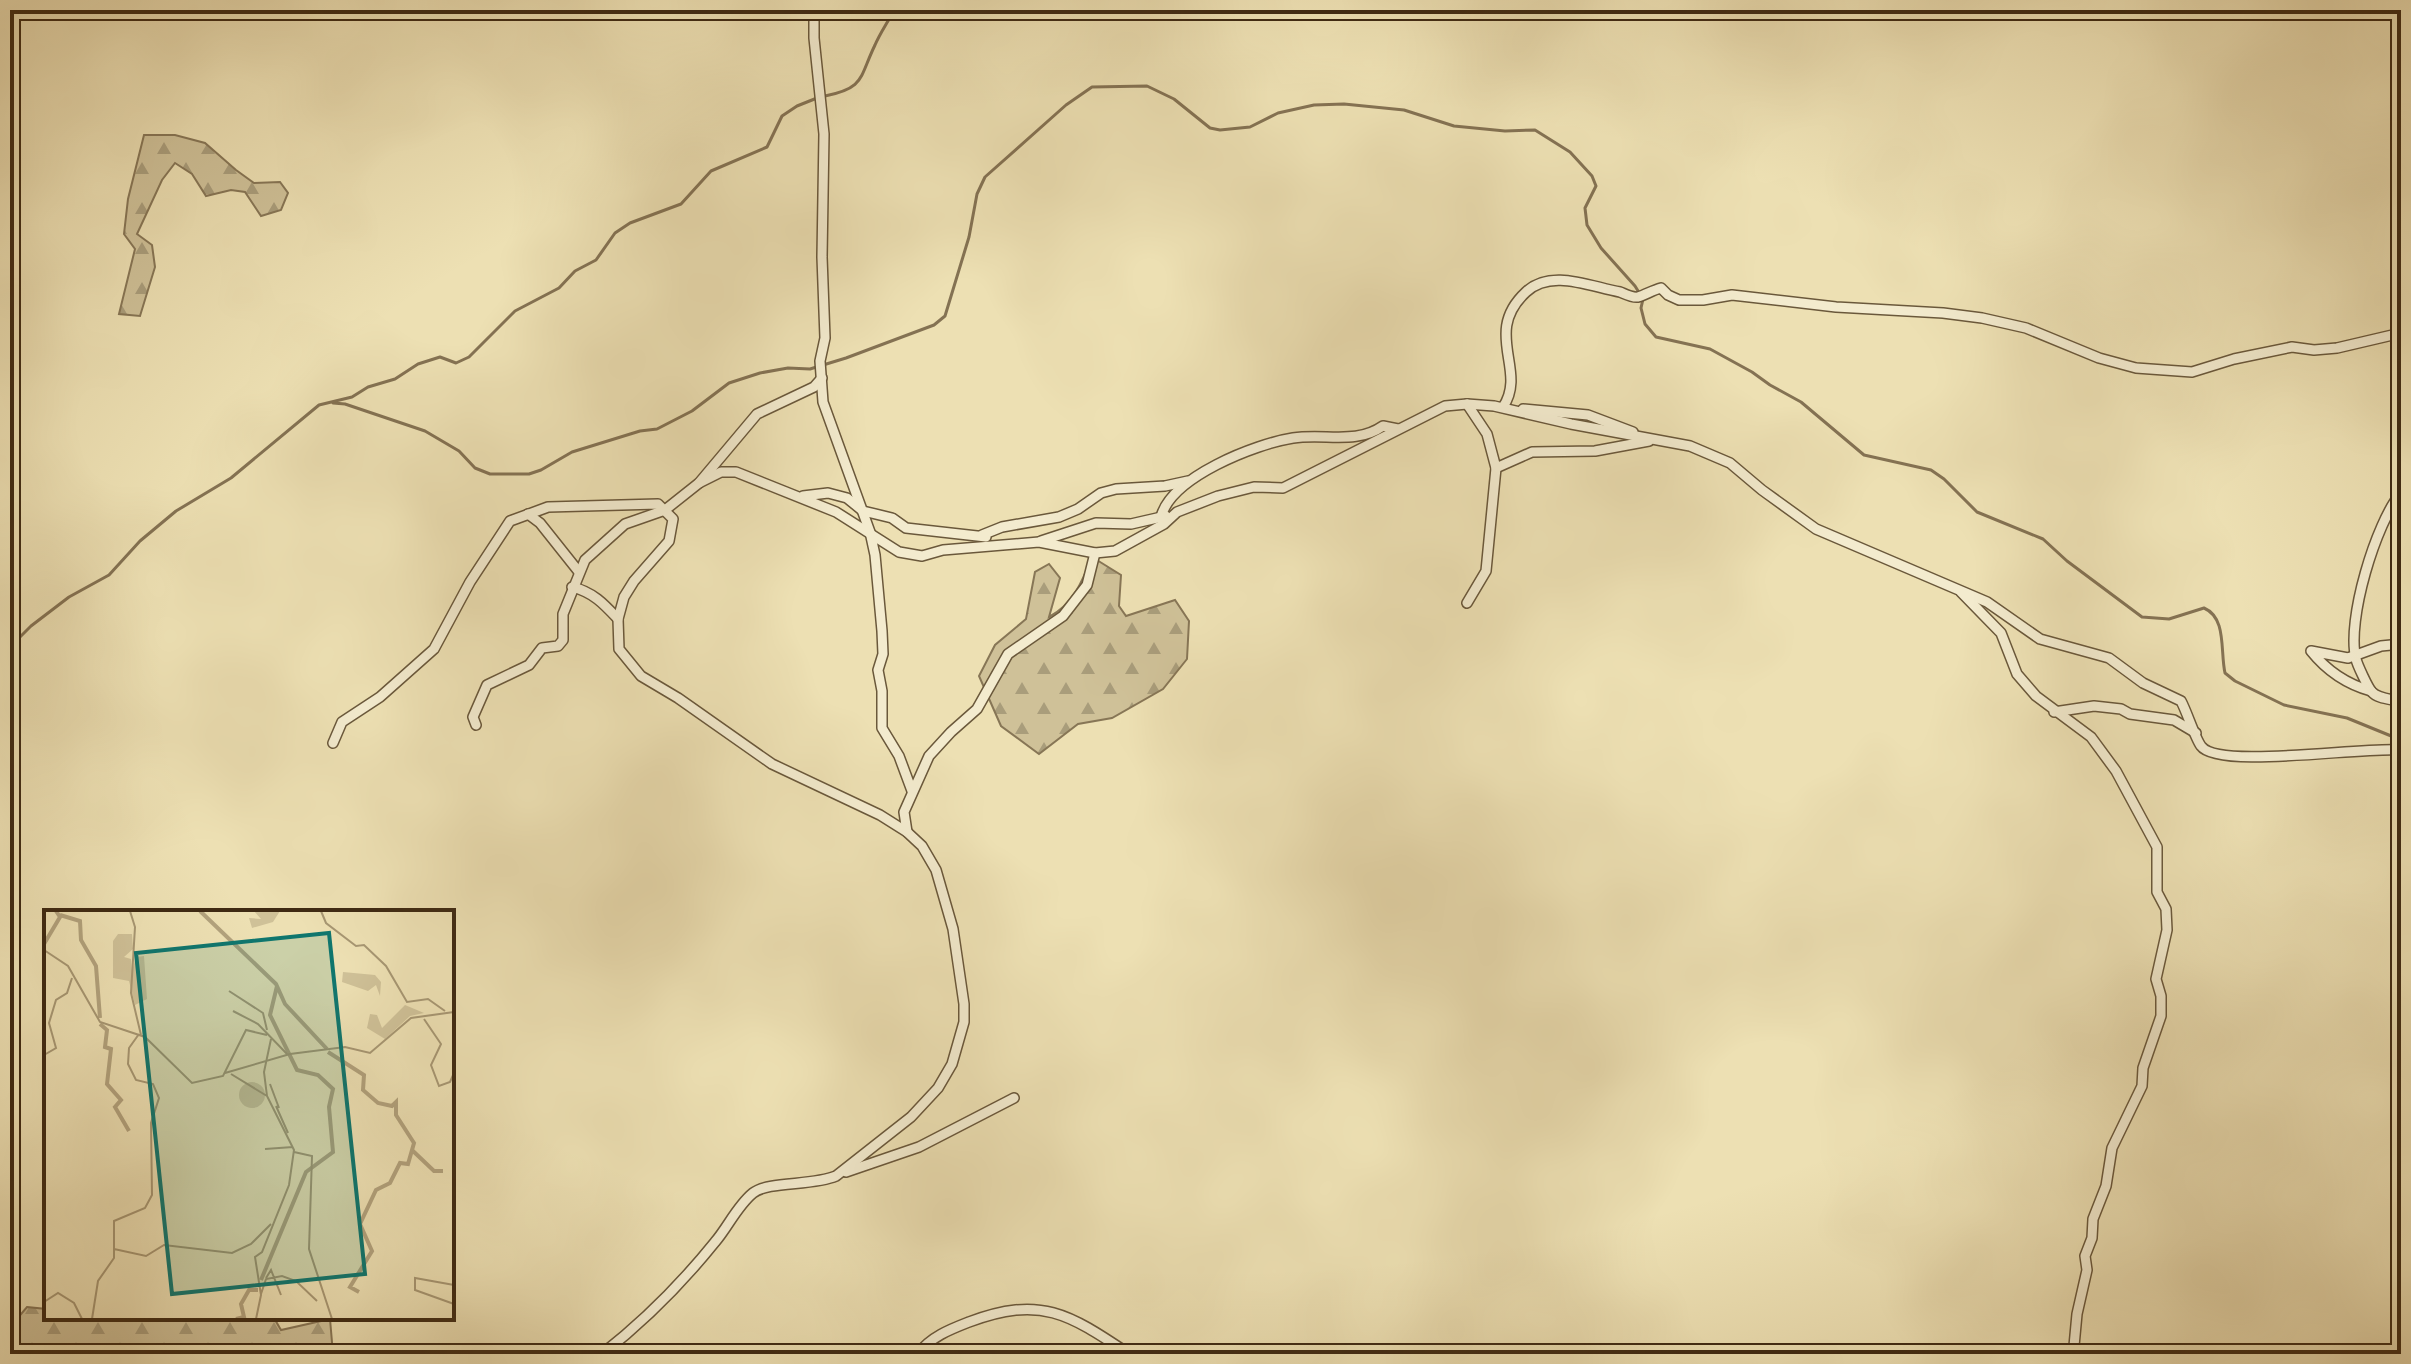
<svg xmlns="http://www.w3.org/2000/svg" width="2411" height="1364" font-family="'IM FELL Double Pica',serif">
<style>
.forest{fill:url(#forest-firs);stroke:#877656;stroke-width:2}
.lines{fill:none;stroke-linecap:round;stroke-linejoin:round}
.stream{stroke:#847253;stroke-width:3}
.street-casing{stroke:#6a583b;stroke-width:12}
.street{stroke:#f3ebce;stroke-width:9}
.inset-river{fill:none;stroke:#b2a27d;stroke-width:4}
.inset-road{fill:none;stroke:#a79773;stroke-width:2}
.view{fill:#0f766e;fill-opacity:0.15;stroke:#0f766e;stroke-width:4}
.inset-edge{fill:none;stroke:#3f2a13;stroke-width:4}
</style>
<defs>
<pattern id="forest-firs" width="22" height="20" patternUnits="userSpaceOnUse" patternTransform="scale(2)"><rect width="22" height="20" fill="#cfc198"/><path d="M5 1l3.5 6h-7zM16 11l3.5 6h-7z" fill="#a99d7b"/></pattern>
</defs>
<rect width="100%" height="100%" fill="#ede0b3"/>
<filter id="stains"><feTurbulence type="fractalNoise" baseFrequency=".0025" numOctaves="4"/><feColorMatrix values="0 0 0 0 .2 0 0 0 0 .09 0 0 0 0 .02 0 0 0 .5 -.17"/></filter>
<radialGradient id="worn" r=".72"><stop offset=".6" stop-color="#630" stop-opacity="0"/><stop offset="1" stop-color="#630" stop-opacity=".3"/></radialGradient>
<g class="forest">
<polygon points="144,135 175,135 205,143 236,170 254,183 280,182 288,193 281,210 261,216 245,192 231,190 206,196 192,174 175,163 162,180 137,234 152,245 155,267 140,316 119,314 135,249 124,234 128,199"/>
<path d="M1092,557L1121,575L1119,606L1126,616L1175,600L1189,621L1187,659L1163,689L1112,718L1078,724L1039,754L1001,726L979,676L995,645L1026,619L1035,572L1049,564L1060,578L1049,617C1073,604 1082,582 1092,557Z"/>
<polygon points="27,1307 46,1309 46,1318 274,1318 281,1330 330,1319 333,1354 21,1354 10,1327"/>
</g>
<g class="lines">
<g class="stream">
<polyline points="2397,10 2401,13"/>
<path d="M825,96C865,88 859,78 875,45C880,33 888,22 894,10"/>
<path d="M333,403L345,404L425,431L459,451L475,468L490,474H529L541,470L572,452L640,431L657,429L692,411L729,383L760,373L788,368L810,369L846,358L934,325L945,316L969,237L977,194L985,177L1066,105L1092,87L1147,86L1174,99L1210,128L1220,130L1250,127L1278,113L1314,105L1344,104L1404,110L1454,126L1505,131L1535,130L1570,152L1592,176L1596,186L1585,208L1587,225L1601,248L1635,286L1643,299L1641,308L1645,324L1656,337L1710,349L1752,372L1770,385L1801,402L1864,455L1931,470L1944,479L1977,512L2043,539L2067,561L2142,617L2169,619L2204,608C2227,618 2220,651 2225,673L2235,681L2284,705L2347,718L2401,740"/>
<polyline points="10,647 31,626 69,597 109,575 140,541 176,511 231,478 319,405 352,397 368,387 395,379 418,364 440,357 456,363 469,357 515,311 559,288 575,271 596,260 615,233 630,223 681,204 711,171 767,147 782,116 797,106 817,98"/>
</g>
<defs>
<g id="street">
<polyline points="814,10 814,38 824,134 822,257 825,338 820,361 823,402 870,532 875,555 882,631 883,654 878,670 882,691 882,728 899,756 912,791"/>
<polyline points="1467,404 1487,434 1496,468 1486,571 1467,603"/>
<path d="M1503,407C1528,370 1482,333 1526,292C1551,268 1591,287 1620,292C1625,294 1632,298 1638,297C1645,295 1653,290 1661,288L1668,295L1679,300H1703L1732,295L1836,307L1943,313L1982,318L2026,328L2099,358L2136,368L2192,372L2234,359L2292,347L2314,350L2337,348L2401,333"/>
<polyline points="1523,409 1588,415 1633,432"/>
<polyline points="1496,468 1532,452 1595,451 1649,441"/>
<path d="M699,483L721,472H736L836,512L899,552L922,556L943,550L1039,542L1095,553L1115,551L1164,524L1177,512L1218,496L1254,487L1283,488L1445,406L1467,404L1494,406L1571,424L1690,446L1730,463L1762,490L1816,529L1987,602L2040,639L2109,658L2143,683L2181,701C2187,712 2195,738 2201,746C2218,770 2365,746 2401,750"/>
<path d="M2401,493C2376,522 2346,621 2356,659C2357,664 2368,688 2372,692C2378,699 2392,699 2401,702"/>
<polyline points="803,496 828,493 847,498 863,511 892,518 906,528 986,537"/>
<polyline points="528,514 540,523 579,572"/>
<path d="M1161,517C1171,477 1255,444 1293,438C1325,433 1356,445 1383,426L1398,429"/>
<polyline points="982,535 1002,527 1059,517 1078,509 1101,493 1116,489 1165,486 1188,481"/>
<polyline points="1041,541 1096,523 1131,524 1166,516"/>
<path d="M572,587C593,592 604,604 618,619"/>
<polyline points="1961,592 2001,633 2017,674 2036,696 2091,737 2116,771 2157,847 2157,892 2166,909 2167,930 2156,979 2161,996 2161,1016 2143,1068 2142,1086 2112,1148 2106,1186 2093,1219 2092,1238 2085,1256 2087,1270 2077,1314 2074,1346 2069,1354"/>
<path d="M2371,691C2346,684 2327,671 2311,651L2348,658L2381,646L2401,644"/>
<polyline points="2054,712 2094,706 2121,709 2130,714 2174,720 2196,733"/>
<polyline points="476,725 473,717 487,685 529,665 542,648 558,646 563,640 563,614 585,560 625,524 665,510 699,483 757,414 814,387 822,378"/>
<path d="M333,743L342,722L380,697L434,649L470,582L510,521L548,507L658,504L673,519L669,541L634,581L624,597L618,619L619,649L641,676L678,698L772,764L880,815L907,832L922,846L936,870L953,929L964,1004V1022L952,1064L938,1088L911,1117L836,1176C813,1186 768,1181 753,1193C737,1206 728,1227 715,1242C682,1283 643,1322 602,1354"/>
<polyline points="907,832 904,812 929,756 951,732 977,709 1008,654 1063,616 1087,585 1095,553"/>
<polyline points="846,1172 919,1147 1014,1098"/>
<path d="M918,1354C930,1337 951,1329 969,1322C1041,1295 1069,1314 1129,1354"/>
</g>
</defs>
<use href="#street" class="street-casing"/>
<use href="#street" class="street"/>
</g>
<g transform="translate(44 910)">
<rect width="410" height="410" fill="#ede0b3"/>
<path d="M210,1H236L229,12L208,18L205,8L217,9ZM74,24H88L89,39L80,47L87,49L88,61L92,47L100,46L103,89L91,95L85,71L69,68V31ZM299,62L331,65L337,72L336,86L332,75L324,81L298,72ZM361,95L380,103L366,106L341,129L323,118L326,104L333,105L338,118ZM195 185a13 13 0 1 1 26 0a13 13 0 1 1-26 0Z" fill="#cfc198"/>
<path class="inset-river" d="M156,1L232,74L241,94L283,139M16,5L36,11L37,30L52,56L56,108M0,34L16,7L12,1M56,114L63,120L61,137L67,139L63,174L77,190L71,197L85,221M284,142L320,165L319,180L334,193L348,196L352,192V205L370,233L364,254L356,253L346,273L332,280L316,314L328,341L306,377L315,382M369,241L390,261H399M217,370L262,262L289,242L285,197L289,179L274,165L253,160L226,105L233,76M192,409L200,407L197,394L205,380H214"/>
<path class="inset-road" d="M86,1L91,17L87,83L97,125M277,1L282,13L312,36L320,35L342,56L363,92L384,89L401,101M0,40L24,56L56,112L101,127L148,173L179,166L202,120L223,125M185,81L219,103L223,120M189,101L214,114L243,144M380,109L397,134L387,155L395,176L406,172L410,163M0,145L12,138L5,113L12,90L23,83L28,68M181,163L246,144L301,137L326,143L367,108L410,102M187,164L223,186M226,174L235,198M232,196L244,223M221,239L249,237M250,242L268,246L265,339L288,409M70,339L102,346L120,335L188,343L207,334L227,314M222,368L227,360L237,385M410,375L371,368V380L410,394M217,384L222,369L238,366L252,371L273,391M0,392L14,383L30,393L38,409M48,409L54,371L70,348V311L101,298L108,285L107,213L115,188L109,174L92,170L84,154L85,138L95,124M212,409L217,385L211,347L218,342L245,275L250,240L223,186L220,162L227,129"/>
<path class="view" d="M285,23L321,364L128,384L92,43Z"/>
<rect width="410" height="410" class="inset-edge"/>
</g>
<rect width="2411" height="1364" fill="none" stroke="#ede0b3" stroke-width="40"/>
<rect x="12" y="12" width="2387" height="1340" fill="none" stroke="#3f2a13" stroke-width="4"/>
<rect x="20" y="20" width="2371" height="1324" fill="none" stroke="#3f2a13" stroke-width="2"/>
<rect width="100%" height="100%" filter="url(#stains)"/>
<rect width="100%" height="100%" fill="url(#worn)"/>
</svg>
